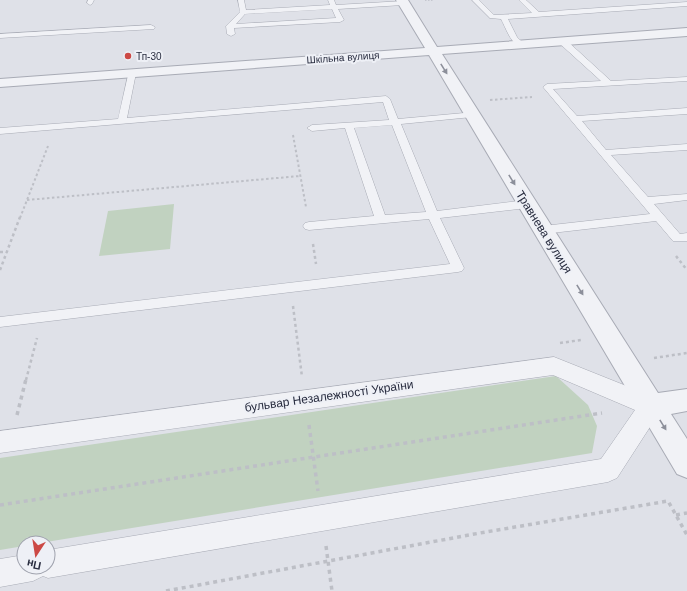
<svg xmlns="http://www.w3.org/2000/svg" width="687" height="591" font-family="Arial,sans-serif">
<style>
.green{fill:#c1d2c0}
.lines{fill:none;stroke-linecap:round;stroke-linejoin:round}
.service-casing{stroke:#a8abb5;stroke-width:1}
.pedestrian-casing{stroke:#a8abb5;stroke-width:1}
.minor-casing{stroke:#a8abb5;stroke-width:2}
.path-far3{stroke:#bdbfc6;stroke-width:1.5;stroke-dasharray:1.5 1.5;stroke-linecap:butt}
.path-far2{stroke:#bdbfc6;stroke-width:2;stroke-dasharray:2.5 2.5;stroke-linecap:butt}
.path-far1{stroke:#bdbfc6;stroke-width:2.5;stroke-dasharray:3 3;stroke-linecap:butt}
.path{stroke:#bdbfc6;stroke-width:3.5;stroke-dasharray:4 4;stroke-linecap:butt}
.service{fill:#f1f2f6;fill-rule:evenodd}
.pedestrian{fill:#f1f2f6;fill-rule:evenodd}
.minor{fill:#f1f2f6;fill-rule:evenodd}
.oneway{fill:#8c8f9a}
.poi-dot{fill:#cc4945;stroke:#eef0f6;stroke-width:1.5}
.labels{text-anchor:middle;stroke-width:4;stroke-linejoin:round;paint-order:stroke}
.far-poi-label{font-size:10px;fill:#282c3f;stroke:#eef0f6;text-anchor:start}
.far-street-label{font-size:10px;fill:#282c3f;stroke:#eef0f6}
.street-label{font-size:12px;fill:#282c3f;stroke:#eef0f6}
</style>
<rect width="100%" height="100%" fill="#dfe1e8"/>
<g class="green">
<polygon points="174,204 170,249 99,256 108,211"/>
<polygon points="556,376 588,405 597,426 592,453 40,543 24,543 24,546 0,550 0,458"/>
</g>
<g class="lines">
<defs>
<g id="service">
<polygon points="88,0 94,0 92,4 90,5 87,3"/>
<path d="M238,0H244L246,10L330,5L328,0H334L336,5L403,1L406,3L403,5L338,9L344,20L340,22L234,28L235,34L231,36L227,34L226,26L240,12ZM332,9L336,18L236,24L245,14Z"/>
<path d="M472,0H479L494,15L532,13L519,0H526L539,12L687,2V6L508,19L517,37L524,44L520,46C510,43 506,28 501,19L490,18Z"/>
<polygon points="151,25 155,27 154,29 0,38 0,34"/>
<polygon points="559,39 565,39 611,81 687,77 687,81 553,89 577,116 687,108 687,114 582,121 606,150 687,144 687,150 611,155 648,197 687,194 687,200 654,204 680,234 687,233 687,241 673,241 656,221 543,234 539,233 537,230 539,227 543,226 650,214 543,87 547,84 601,81 559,43"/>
<path d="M129,71H132L136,73L127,118L386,96L390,99L398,119L475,112L477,114L472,117L401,124L437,211L527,200L531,202L533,204L531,206L527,208L440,218L464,268L462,271L458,272L0,327V317L450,264L429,219L309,230L305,229L303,226L305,223L309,222L374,216L345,128L312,131L307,128L312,125L389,120L383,102L0,134V128L118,119ZM392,125L426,212L385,215L354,128Z"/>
</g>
<polygon id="pedestrian" points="554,357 659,399 662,406 659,413 617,478 608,482 48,578 43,576 33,581 0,587 0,559 24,555 24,567 48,567 48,550 601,459 635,410 553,375 0,453 0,431"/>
<polygon id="minor" points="396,0 408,0 437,47 687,28 687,36 442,54 658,393 687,389 687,411 671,414 687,439 687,478 677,474 429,55 0,87 0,79 425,48"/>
</defs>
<use href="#service" class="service-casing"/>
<use href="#pedestrian" class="pedestrian-casing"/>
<use href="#minor" class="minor-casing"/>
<polyline class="path-far3" points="425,0 433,0"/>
<g class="path-far2">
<polyline points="490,100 532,97"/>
<polyline points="293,135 306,207"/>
<polyline points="27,200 300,176"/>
<polyline points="20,218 48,146"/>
</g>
<g class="path-far1">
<polyline points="313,244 316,264"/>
<polyline points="0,252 7,252"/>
<polyline points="676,256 687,270"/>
<polyline points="0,270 20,217"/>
<polyline points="293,306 302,377"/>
<polyline points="560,343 581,340"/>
<polyline points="654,358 687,353"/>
<polyline points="26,380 37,338"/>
</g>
<g class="path">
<polyline points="17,415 26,379"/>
<polyline points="309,425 318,491"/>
<polyline points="0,505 602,413"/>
<polyline points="676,515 687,513"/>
<polyline points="326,546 332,591"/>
<polyline points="166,591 480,533 668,501 687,535"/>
</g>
<use href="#service" class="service"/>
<use href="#pedestrian" class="pedestrian"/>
<use href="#minor" class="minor"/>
</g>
<defs><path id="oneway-solid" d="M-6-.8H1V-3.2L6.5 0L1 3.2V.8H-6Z"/></defs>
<g class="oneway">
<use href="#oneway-solid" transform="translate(444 69) rotate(58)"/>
<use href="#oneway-solid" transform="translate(512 180) rotate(58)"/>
<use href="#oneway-solid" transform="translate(580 290) rotate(58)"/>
<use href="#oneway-solid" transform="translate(663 425) rotate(58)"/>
</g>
<circle class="poi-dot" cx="128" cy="56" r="4"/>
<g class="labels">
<g class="far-poi-label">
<text x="136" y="60">Тп-30</text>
</g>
<g class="far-street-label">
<text transform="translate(343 57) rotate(-4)" y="4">Шкільна вулиця</text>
</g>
<g class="street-label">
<text transform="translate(544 232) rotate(58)" y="4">Травнева вулиця</text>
<text transform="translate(329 396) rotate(-8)" y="4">бульвар Незалежності України</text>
</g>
</g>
<g transform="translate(36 555) rotate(192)"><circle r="19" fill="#eef0f6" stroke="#9fa2ad"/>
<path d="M0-3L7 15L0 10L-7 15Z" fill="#cc4945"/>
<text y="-6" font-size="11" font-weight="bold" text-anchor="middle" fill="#282c3f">Пн</text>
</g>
</svg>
